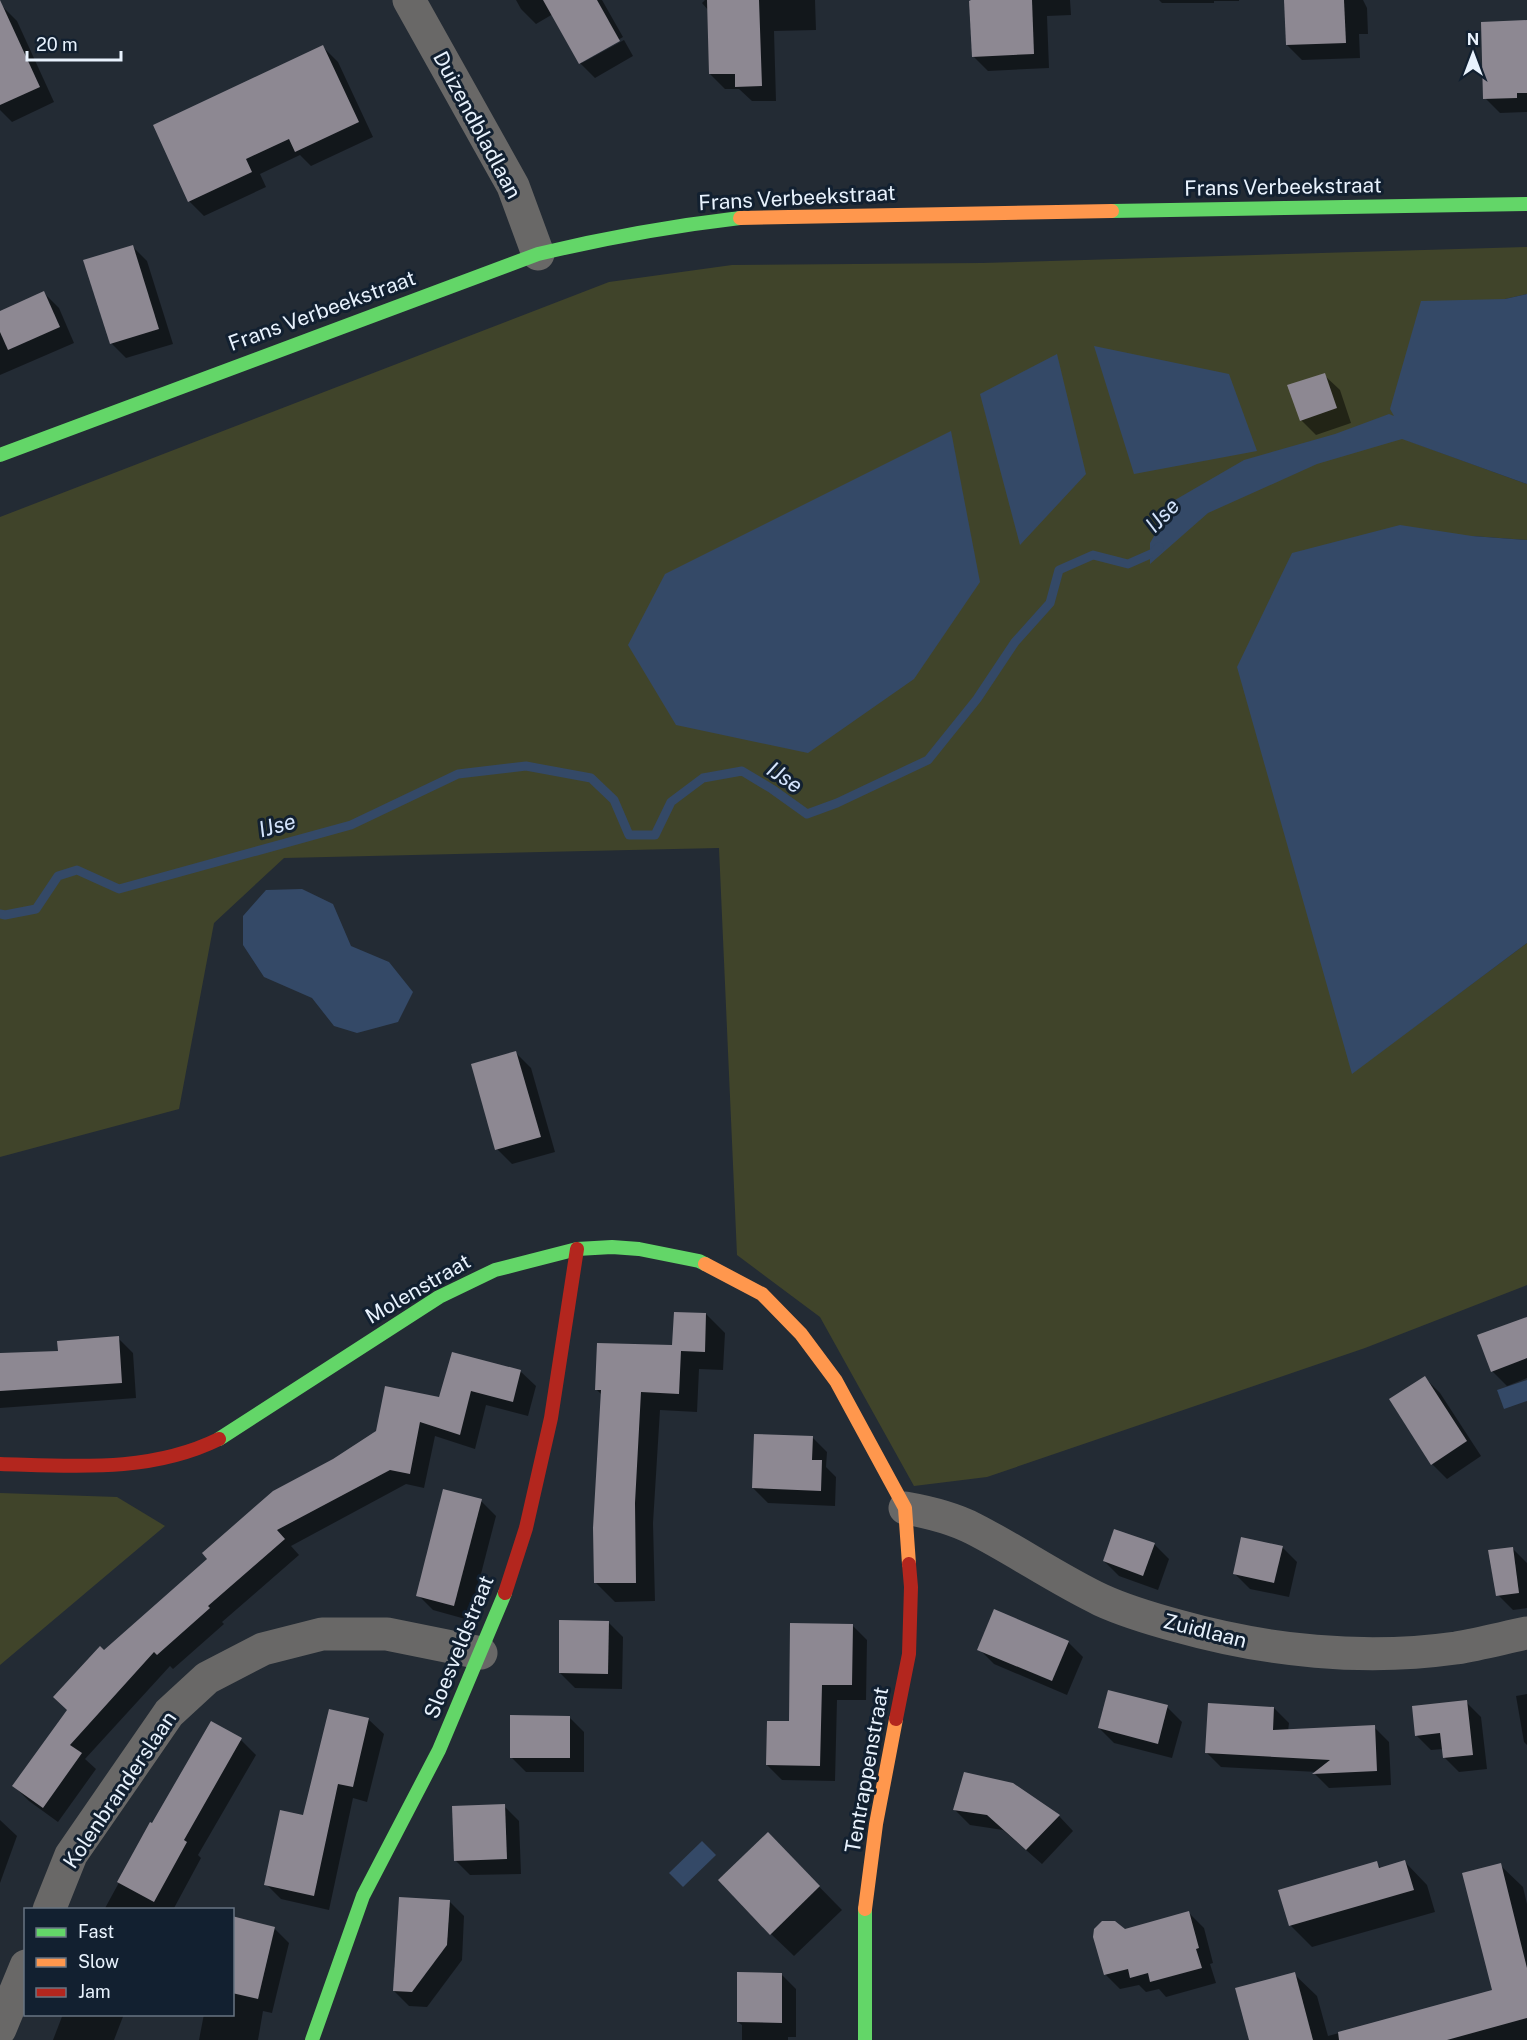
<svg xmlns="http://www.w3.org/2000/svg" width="1527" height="2040" font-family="'Public Sans',sans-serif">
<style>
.green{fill:#40442a}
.water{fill:#344967}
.shadow{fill:#0007}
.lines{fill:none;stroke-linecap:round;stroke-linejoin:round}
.stream{stroke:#344967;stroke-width:9}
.building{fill:#8d8892}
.street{stroke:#696867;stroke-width:33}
.fast{stroke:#63d668;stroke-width:14}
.slow{stroke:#ff974d;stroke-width:14}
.jam{stroke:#b3261e;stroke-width:14}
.labels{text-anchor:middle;stroke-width:6;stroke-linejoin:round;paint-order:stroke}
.street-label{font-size:21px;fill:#e8f2fd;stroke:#122030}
.water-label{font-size:22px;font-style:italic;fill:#d4e4fc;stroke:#122030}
</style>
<rect width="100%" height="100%" fill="#232b34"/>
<g class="green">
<polygon points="1527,247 1527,294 1505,299 1402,426 1409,441 1527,484 1527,540 1472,536 1352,1073 1527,943 1527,1285 1365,1348 987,1477 914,1486 820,1317 737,1255 719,848 284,858 214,923 179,1109 0,1157 0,517 609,282 732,265 982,263"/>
<polygon points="0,1493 117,1497 165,1526 0,1665"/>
</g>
<g class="water">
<polygon points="1527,294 1527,484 1402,439 1317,464 1208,513 1150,564 1150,543 1175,500 1244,460 1335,434 1389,414 1394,416 1390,409 1421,301 1505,299"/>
<polygon points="1094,346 1229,374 1257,451 1134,474"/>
<polygon points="1057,354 1086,474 1020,545 980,394"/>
<polygon points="951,431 980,582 914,679 808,753 676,725 628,645 665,574"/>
<polygon points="1400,525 1472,536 1527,540 1527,943 1352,1074 1237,667 1292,553"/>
<polygon points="302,889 333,904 351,946 389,962 413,992 398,1022 357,1033 334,1026 312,998 264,977 243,945 243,916 266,890"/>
<polygon points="1527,1380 1527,1401 1504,1409 1497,1390"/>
<polygon points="702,1841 716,1855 683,1887 669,1873"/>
</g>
<g class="shadow">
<polygon points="516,0 602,0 623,37 582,60 582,63 624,40 633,56 595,78 580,63 553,14 536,24 521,9"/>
<polygon points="705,0 815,0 816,30 774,31 776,101 752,101 739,89 725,89 710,74 708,10 702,3"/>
<polygon points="972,0 1070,0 1071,15 1047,16 1049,68 988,71 973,56"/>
<polygon points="1159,0 1239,0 1239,1 1214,1 1214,3 1162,3"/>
<polygon points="1286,0 1363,0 1367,8 1368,34 1359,34 1360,58 1302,60 1287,45"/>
<polygon points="2,6 17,21 54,102 12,122 0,110 0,7"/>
<polygon points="1527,22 1527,112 1500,113 1485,98"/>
<polygon points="323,47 338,62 373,137 311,166 300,155 260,174 266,187 204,216 189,201"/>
<polygon points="132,246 147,261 173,344 126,358 111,343"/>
<polygon points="44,293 59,308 74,343 0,375 0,313"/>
<polygon points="1324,375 1340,390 1351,423 1316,435 1301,420"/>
<polygon points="516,1053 531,1068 555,1152 512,1164 497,1149"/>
<polygon points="706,1314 725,1333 723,1370 699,1369 697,1412 660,1410 653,1523 655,1601 615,1602 596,1583 603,1396 596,1389 674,1347"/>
<polygon points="1527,1319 1527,1378 1507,1386 1492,1371"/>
<polygon points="118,1338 133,1353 136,1398 0,1408 0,1354 59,1352"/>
<polygon points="520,1371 536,1386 528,1416 486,1405 475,1449 435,1436 424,1488 406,1484 291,1546 299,1555 222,1622 224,1624 173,1669 170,1666 85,1759 96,1769 58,1822 29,1801 14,1786 68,1710 104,1652 440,1399"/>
<polygon points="1425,1378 1440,1393 1481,1456 1447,1479 1432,1464"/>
<polygon points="812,1437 827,1452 826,1467 836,1477 835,1506 768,1503 753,1488"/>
<polygon points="481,1501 496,1516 469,1620 433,1610 418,1595"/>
<polygon points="1154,1544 1169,1559 1158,1590 1119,1576 1104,1561"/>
<polygon points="1282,1547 1297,1562 1289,1597 1250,1589 1235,1574"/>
<polygon points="1513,1549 1527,1563 1527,1608 1513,1610 1498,1595"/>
<polygon points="608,1622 623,1637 622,1689 575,1688 560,1673"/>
<polygon points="852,1625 867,1640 866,1700 837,1700 835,1781 782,1780 767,1765 791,1723"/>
<polygon points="1068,1642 1083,1657 1067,1695 994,1664 979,1649"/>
<polygon points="1527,1694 1527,1745 1524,1742 1516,1696"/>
<polygon points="1466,1702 1481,1717 1487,1769 1459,1772 1444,1757 1443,1749 1431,1750 1416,1735"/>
<polygon points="1167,1707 1182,1722 1172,1758 1114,1743 1099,1728"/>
<polygon points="1274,1708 1289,1723 1288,1731 1374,1727 1389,1742 1391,1785 1329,1788 1315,1774 1317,1772 1221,1767 1206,1752"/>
<polygon points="569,1717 584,1732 584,1772 526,1772 511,1757"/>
<polygon points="368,1719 384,1734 367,1802 353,1798 329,1910 281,1899 266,1884 304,1817"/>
<polygon points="241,1740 256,1755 198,1855 201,1858 173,1910 104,1910 151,1824 153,1825"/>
<polygon points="504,1806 519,1821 521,1874 470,1875 455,1860"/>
<polygon points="955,1810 1059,1816 1073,1831 1042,1864 1003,1830 970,1825"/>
<polygon points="0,1820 17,1836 0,1883"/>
<polygon points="790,1857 842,1910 794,1956 771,1934"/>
<polygon points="1405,1862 1427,1885 1435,1912 1312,1947 1290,1925 1376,1863 1382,1869"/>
<polygon points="1500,1865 1523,1887 1527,1904 1527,2040 1250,2040 1294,1974 1317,1996 1328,2036 1494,1991"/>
<polygon points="449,1901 464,1916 462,1960 427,2007 409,2006 394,1991"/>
<polygon points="1189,1913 1204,1928 1213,1963 1210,1964 1216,1983 1166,1997 1159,1989 1146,1992 1139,1985 1120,1989 1105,1974 1125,1931"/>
<polygon points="232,1918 274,1928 289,1943 272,2013 263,2011 258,2040 199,2040 204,2014 232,2014"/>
<polygon points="781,1974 796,1989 796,2037 788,2037 788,2040 742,2040 742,2025 738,2022"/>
<polygon points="63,2014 124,2014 114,2040 53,2040"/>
</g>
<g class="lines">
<polyline class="stream" points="0,914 5,915 36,909 58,876 77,870 119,889 351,825 458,774 526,766 591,778 614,800 629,835 655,835 671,802 703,778 742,771 772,789 807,814 837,803 928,760 977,699 1015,642 1050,603 1059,570 1093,555 1128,564 1153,553 1159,547"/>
</g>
<g class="building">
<polygon points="0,0 40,87 0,105"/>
<polygon points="543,0 597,0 620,41 579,64"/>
<polygon points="707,0 759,0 762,86 735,87 735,74 709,74"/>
<polygon points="971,0 1032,0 1034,54 972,57 969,1"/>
<polygon points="1284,0 1344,0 1346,43 1286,45"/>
<polygon points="1527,20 1527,93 1517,93 1517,98 1483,99 1481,22"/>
<polygon points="323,45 359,122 295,152 289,139 246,159 252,172 188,202 153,125"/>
<polygon points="133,245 159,329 110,344 83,260"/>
<polygon points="44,291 60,327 8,350 0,332 0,311"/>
<polygon points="1325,373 1337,408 1300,421 1287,385"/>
<polygon points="516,1051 541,1137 495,1150 471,1064"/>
<polygon points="674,1312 706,1313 705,1352 681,1351 679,1394 641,1392 635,1503 636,1583 594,1583 593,1528 601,1390 595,1390 597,1343 672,1345"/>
<polygon points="1527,1317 1527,1358 1491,1372 1477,1335"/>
<polygon points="119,1336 122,1383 0,1391 0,1353 58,1351 57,1341"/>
<polygon points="452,1352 521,1370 513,1402 471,1391 460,1435 420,1422 410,1474 390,1470 277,1530 285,1539 208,1606 210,1608 157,1655 154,1652 70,1745 82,1753 43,1808 12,1786 67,1710 53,1697 100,1646 104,1650 207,1559 202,1553 273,1491 333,1459 376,1431 385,1386 439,1397"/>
<polygon points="1425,1376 1467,1441 1431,1465 1389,1399"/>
<polygon points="754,1434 813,1436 812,1460 822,1460 821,1491 752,1488"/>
<polygon points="443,1489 482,1499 454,1606 416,1596"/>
<polygon points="1114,1529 1155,1543 1143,1576 1103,1561"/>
<polygon points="1241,1537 1283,1546 1274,1583 1233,1574"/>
<polygon points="1513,1547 1519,1593 1496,1596 1488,1550"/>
<polygon points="994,1609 1069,1641 1052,1681 977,1650"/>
<polygon points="559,1620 609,1621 608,1674 559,1673"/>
<polygon points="790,1623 853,1624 852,1685 822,1685 820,1766 766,1765 767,1721 789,1721"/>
<polygon points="1108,1690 1168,1705 1158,1744 1098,1728"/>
<polygon points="1467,1700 1473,1755 1443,1758 1440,1733 1415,1736 1412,1706"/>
<polygon points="1208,1703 1274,1707 1273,1730 1375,1725 1377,1771 1312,1774 1330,1760 1205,1753"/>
<polygon points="329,1709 369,1718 353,1787 338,1784 314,1896 264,1885 280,1810 303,1815"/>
<polygon points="510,1715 570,1716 570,1758 510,1758"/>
<polygon points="211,1721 242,1738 184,1840 187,1842 154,1902 117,1882 150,1822 152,1823"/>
<polygon points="964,1772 1013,1783 1060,1815 1026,1850 987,1815 953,1810"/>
<polygon points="505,1804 507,1859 454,1861 452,1806"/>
<polygon points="768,1832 820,1886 770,1935 718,1880"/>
<polygon points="1405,1860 1414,1890 1289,1926 1278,1890 1377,1861 1379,1868"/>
<polygon points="1501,1863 1527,1968 1527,2018 1447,2040 1339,2040 1338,2032 1492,1990 1462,1873"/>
<polygon points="399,1897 450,1900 447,1945 412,1992 393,1991"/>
<polygon points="1189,1911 1199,1948 1196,1949 1202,1968 1150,1982 1148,1973 1130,1978 1128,1969 1104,1975 1093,1937 1094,1929 1102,1921 1115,1921 1125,1929"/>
<polygon points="232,1916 275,1927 258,1999 232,1993"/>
<polygon points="737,1972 782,1973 782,2023 737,2022"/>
<polygon points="1295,1972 1313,2040 1249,2040 1235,1988"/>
</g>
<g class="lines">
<g class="street">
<polyline points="409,0 513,186 538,254"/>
<path d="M905,1508C928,1512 953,1518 974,1529C1017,1551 1057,1579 1101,1600C1125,1611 1152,1619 1178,1626C1267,1651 1364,1661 1456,1648C1480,1644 1503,1638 1527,1633"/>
<polyline points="49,1910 71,1855 169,1713 207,1678 263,1649 322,1634 387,1634 481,1653"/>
<polyline points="0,2029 26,1966"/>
</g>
<g class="fast">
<polyline points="1112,211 1527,204"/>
<path d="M0,455L538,254C605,238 671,226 740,218"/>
<polyline points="219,1439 439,1297 495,1270 577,1249 612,1247 639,1249 699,1261 705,1264"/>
<polyline points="312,2040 363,1896 439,1750 505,1593"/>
<polyline points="865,2040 865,1909"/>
</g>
<g class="slow">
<polyline points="740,218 1112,211"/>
<polyline points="705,1264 762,1294 801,1334 836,1381 905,1508 909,1564"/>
<polyline points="865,1909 876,1824 896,1719"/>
</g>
<g class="jam">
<path d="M0,1464C74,1466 150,1473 219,1439"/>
<polyline points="505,1593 526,1528 551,1418 577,1249"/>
<polyline points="896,1719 909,1654 911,1587 909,1564"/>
</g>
</g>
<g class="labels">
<g class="street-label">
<text transform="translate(477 125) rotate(62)" y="7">Duizendbladlaan</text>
<text transform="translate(1283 187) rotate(-1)" y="7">Frans Verbeekstraat</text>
<text transform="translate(797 198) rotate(-3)" y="7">Frans Verbeekstraat</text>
<text transform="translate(322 311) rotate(-20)" y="7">Frans Verbeekstraat</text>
<text transform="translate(418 1289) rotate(-30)" y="7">Molenstraat</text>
<text transform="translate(1205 1631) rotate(14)" y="7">Zuidlaan</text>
<text transform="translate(459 1647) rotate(-68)" y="7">Sloesveldstraat</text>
<text transform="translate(867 1770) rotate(-80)" y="7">Tentrappenstraat</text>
<text transform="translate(120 1790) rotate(-56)" y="7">Kolenbranderslaan</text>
</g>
<g class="water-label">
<text transform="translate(1162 515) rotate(-46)" y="8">IJse</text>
<text transform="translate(785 777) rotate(34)" y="8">IJse</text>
<text transform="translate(277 825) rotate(-15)" y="8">IJse</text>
</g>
</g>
<rect x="24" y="1908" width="210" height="108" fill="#122030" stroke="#687482" stroke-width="1.5"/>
<rect x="36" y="1928" width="30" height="9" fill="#63d668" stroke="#687482" stroke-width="1.5"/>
<text x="78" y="1938" font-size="18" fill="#e8f2fd">Fast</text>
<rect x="36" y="1958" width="30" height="9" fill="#ff974d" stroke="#687482" stroke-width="1.5"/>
<text x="78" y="1968" font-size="18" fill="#e8f2fd">Slow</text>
<rect x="36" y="1988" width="30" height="9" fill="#b3261e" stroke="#687482" stroke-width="1.5"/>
<text x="78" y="1998" font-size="18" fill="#e8f2fd">Jam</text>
<g transform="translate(1473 54)" stroke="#122030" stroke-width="4.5" paint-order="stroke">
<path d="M0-4.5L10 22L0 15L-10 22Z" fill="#e8f2fd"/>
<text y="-9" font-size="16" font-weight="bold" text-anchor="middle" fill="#e8f2fd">N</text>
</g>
<path d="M27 51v9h94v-9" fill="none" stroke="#e8f2fd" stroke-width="3"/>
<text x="36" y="51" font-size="18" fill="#e8f2fd" stroke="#122030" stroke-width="4.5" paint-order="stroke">20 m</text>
</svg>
